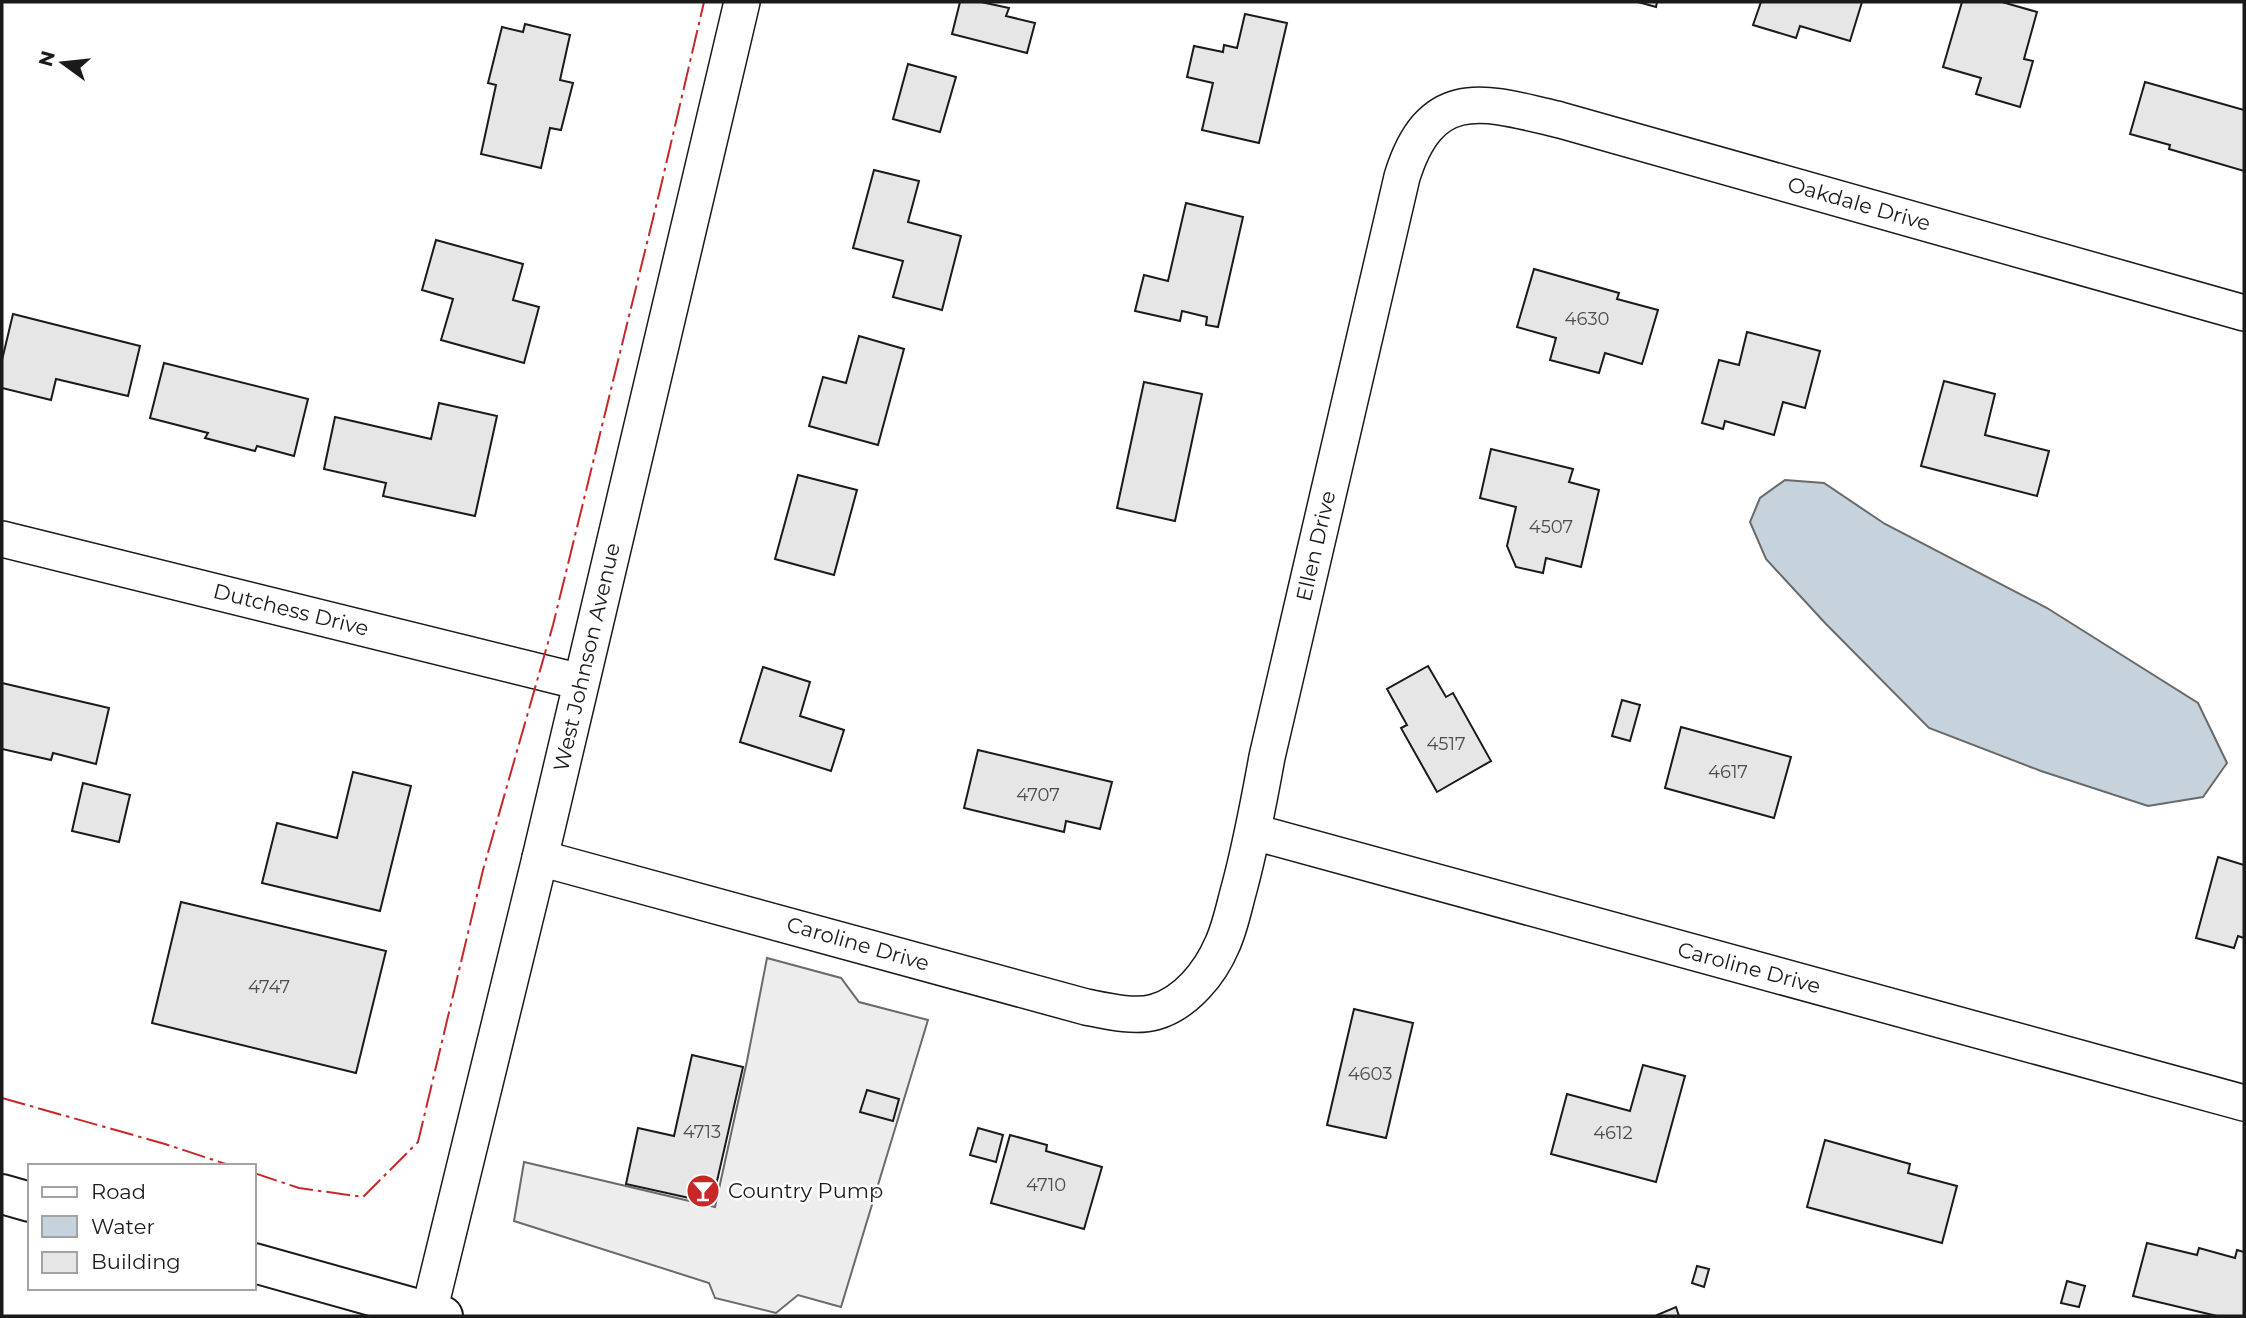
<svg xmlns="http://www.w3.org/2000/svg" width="2246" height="1318" font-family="Montserrat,sans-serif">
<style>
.parking{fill:#ededed;stroke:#6a6a6a;stroke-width:2}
.water{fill:#c6d2dc;stroke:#6a6a6a;stroke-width:2}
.building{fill:#e6e6e6;stroke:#1a1a1a;stroke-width:2}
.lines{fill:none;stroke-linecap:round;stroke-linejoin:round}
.street-casing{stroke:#1a1a1a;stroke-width:38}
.primary-casing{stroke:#1a1a1a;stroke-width:42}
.street{stroke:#fff;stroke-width:35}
.primary{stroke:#fff;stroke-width:38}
.power{stroke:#c62828;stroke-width:2;stroke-dasharray:24 5 3.5 5;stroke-linecap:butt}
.labels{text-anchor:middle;stroke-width:5;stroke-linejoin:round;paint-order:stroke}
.number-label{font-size:18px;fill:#4d4d4d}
.street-label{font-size:21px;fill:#1a1a1a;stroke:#fff}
.poi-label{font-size:21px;fill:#1a1a1a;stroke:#fff;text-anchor:start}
</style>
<rect width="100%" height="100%" fill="#fff"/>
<polygon class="parking" points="767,958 841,978 859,1002 928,1020 841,1307 798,1295 776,1313 715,1298 709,1283 514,1221 524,1162 715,1207 747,1061"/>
<polygon class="water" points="1785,480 1824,483 1885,524 2047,608 2198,703 2227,763 2203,797 2148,806 2041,771 1929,728 1826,624 1766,559 1750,522 1760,498"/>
<g class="building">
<polygon points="960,2 981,2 1009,8 1006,16 1035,23 1027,53 952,34"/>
<polygon points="1638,2 1657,2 1656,7"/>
<polygon points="1761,2 1862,2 1850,41 1800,26 1796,38 1753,25"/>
<polygon points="1962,2 2002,2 2037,12 2024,59 2033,61 2020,107 1976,94 1981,78 1943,67"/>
<polygon points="1245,14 1287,23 1259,143 1202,130 1213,83 1187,77 1194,46 1223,52 1224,45 1237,48"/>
<polygon points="525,24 570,35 560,80 573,83 561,130 550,128 541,168 481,154 496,85 488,83 502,27 523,32"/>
<polygon points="908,64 956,77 940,132 893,119"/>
<polygon points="2145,82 2244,110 2244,171 2169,149 2170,145 2130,134"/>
<polygon points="874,170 919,181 908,222 961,236 942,310 893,297 903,261 853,248"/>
<polygon points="1186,203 1243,217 1218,327 1206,325 1207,317 1182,311 1180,321 1135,311 1144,275 1168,281"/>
<polygon points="436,240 523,264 513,300 539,307 524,363 441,340 453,299 422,290"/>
<polygon points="1534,269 1619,293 1617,299 1658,310 1642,364 1605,353 1599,373 1550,360 1556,338 1517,327"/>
<polygon points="13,314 140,346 128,396 56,379 51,400 2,388 2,360"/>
<polygon points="1747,332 1820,351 1805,408 1783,402 1774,435 1725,421 1723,429 1702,423 1719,360 1739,365"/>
<polygon points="859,336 904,349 878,445 809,426 823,377 846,383"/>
<polygon points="164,363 308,399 294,456 257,446 255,451 205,438 208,433 150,418"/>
<polygon points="1944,381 1995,394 1985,435 2049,451 2037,496 1921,466"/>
<polygon points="1144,382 1202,394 1175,521 1117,508"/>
<polygon points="439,403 497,416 475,516 383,496 386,483 324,469 335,417 431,439"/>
<polygon points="1491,449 1573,469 1569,482 1599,490 1581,567 1546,558 1543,573 1516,567 1507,546 1516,507 1480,498"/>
<polygon points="798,475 857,490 834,575 775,559"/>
<polygon points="1428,666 1446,697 1453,693 1491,761 1437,792 1401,728 1407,725 1387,689"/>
<polygon points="763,667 810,682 800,716 844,730 831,771 740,742"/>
<polygon points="2,683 109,708 96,764 53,753 51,760 2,749"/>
<polygon points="1622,700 1640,705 1630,741 1612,736"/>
<polygon points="1681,727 1791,757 1774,818 1665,788"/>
<polygon points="978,750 1112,782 1100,829 1066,821 1064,832 964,808"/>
<polygon points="353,772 411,786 380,911 262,883 277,823 337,838"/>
<polygon points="83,783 130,795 119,842 72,831"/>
<polygon points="2218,857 2244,865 2244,938 2238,936 2234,948 2196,938"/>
<polygon points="181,902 386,951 356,1073 152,1023"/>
<polygon points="1354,1009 1413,1023 1386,1138 1327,1125"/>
<polygon points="692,1055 743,1067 712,1203 626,1184 638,1128 674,1136"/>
<polygon points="1643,1065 1685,1076 1656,1182 1551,1154 1567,1094 1630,1111"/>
<polygon points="867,1090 899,1099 893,1121 860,1112"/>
<polygon points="978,1128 1003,1135 996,1162 970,1155"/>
<polygon points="1010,1135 1047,1145 1046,1151 1102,1167 1084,1229 991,1203"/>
<polygon points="1825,1140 1910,1164 1908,1173 1957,1186 1942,1243 1807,1207"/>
<polygon points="2147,1243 2197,1255 2199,1248 2235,1258 2237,1250 2244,1252 2244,1316 2217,1316 2133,1296"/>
<polygon points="1697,1266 1709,1269 1704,1287 1692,1283"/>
<polygon points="2067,1281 2085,1286 2079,1307 2061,1303"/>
<polygon points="1676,1307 1679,1316 1658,1316 1657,1315"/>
</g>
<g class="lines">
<defs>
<g id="street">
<polyline points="2,539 581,682"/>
<polyline points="1254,832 2244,1103"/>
<path d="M540,858L1086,1007C1106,1011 1135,1018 1155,1012C1186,1003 1210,973 1222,945C1230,928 1234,907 1239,889C1251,845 1259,801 1267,757L1402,177C1431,83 1485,102 1560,120L2244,313"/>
<polyline points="429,1312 540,858 742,2"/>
</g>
<g id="primary">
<polyline points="2,1194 30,1202"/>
<polyline points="254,1263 443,1316"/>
</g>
</defs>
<use href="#street" class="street-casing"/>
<use href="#primary" class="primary-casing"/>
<use href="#street" class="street"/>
<use href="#primary" class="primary"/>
<g class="power">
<polyline points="2,1098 165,1144 232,1166"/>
<polyline points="254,1173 299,1188 363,1197 418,1142 483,870 553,625 660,190 704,2"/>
</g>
</g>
<defs>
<symbol id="bar-disc" viewBox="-11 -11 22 22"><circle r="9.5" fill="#c62828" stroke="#fff"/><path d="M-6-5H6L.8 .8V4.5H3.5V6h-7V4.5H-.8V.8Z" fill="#fff"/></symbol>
</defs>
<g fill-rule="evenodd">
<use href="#bar-disc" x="684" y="1172" width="38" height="38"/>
</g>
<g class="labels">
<g class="number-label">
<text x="1587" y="325">4630</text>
<text x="1551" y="533">4507</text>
<text x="1446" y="750">4517</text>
<text x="1728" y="778">4617</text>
<text x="1038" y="801">4707</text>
<text x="269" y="993">4747</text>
<text x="1370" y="1080">4603</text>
<text x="702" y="1138">4713</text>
<text x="1613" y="1139">4612</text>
<text x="1046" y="1191">4710</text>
</g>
<g class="street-label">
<text transform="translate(1859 204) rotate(16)" y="7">Oakdale Drive</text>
<text transform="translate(1316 546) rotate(-77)" y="7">Ellen Drive</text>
<text transform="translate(291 610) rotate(14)" y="7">Dutchess Drive</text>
<text transform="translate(587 657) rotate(-77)" y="7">West Johnson Avenue</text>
<text transform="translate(858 944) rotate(16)" y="7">Caroline Drive</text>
<text transform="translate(1749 968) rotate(15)" y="7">Caroline Drive</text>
</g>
<g class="poi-label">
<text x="728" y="1198">Country Pump</text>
</g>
</g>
<rect width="2246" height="1318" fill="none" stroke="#1a1a1a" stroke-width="7"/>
<rect x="28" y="1164" width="228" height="126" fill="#ffffff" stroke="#a3a3a3" stroke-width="2"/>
<rect x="42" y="1187" width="35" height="10" fill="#ffffff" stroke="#a3a3a3" stroke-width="2"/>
<text x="91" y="1199" font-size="21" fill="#1a1a1a">Road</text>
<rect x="42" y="1216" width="35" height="21" fill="#c6d2dc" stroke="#a3a3a3" stroke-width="2"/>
<text x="91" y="1234" font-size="21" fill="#1a1a1a">Water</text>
<rect x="42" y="1252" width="35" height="21" fill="#e6e6e6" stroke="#a3a3a3" stroke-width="2"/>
<text x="91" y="1269" font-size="21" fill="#1a1a1a">Building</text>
<g transform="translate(63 63) rotate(285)" stroke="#ffffff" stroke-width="5" paint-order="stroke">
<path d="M0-5L12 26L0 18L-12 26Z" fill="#1a1a1a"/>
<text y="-10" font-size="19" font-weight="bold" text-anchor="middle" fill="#1a1a1a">N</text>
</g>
</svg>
